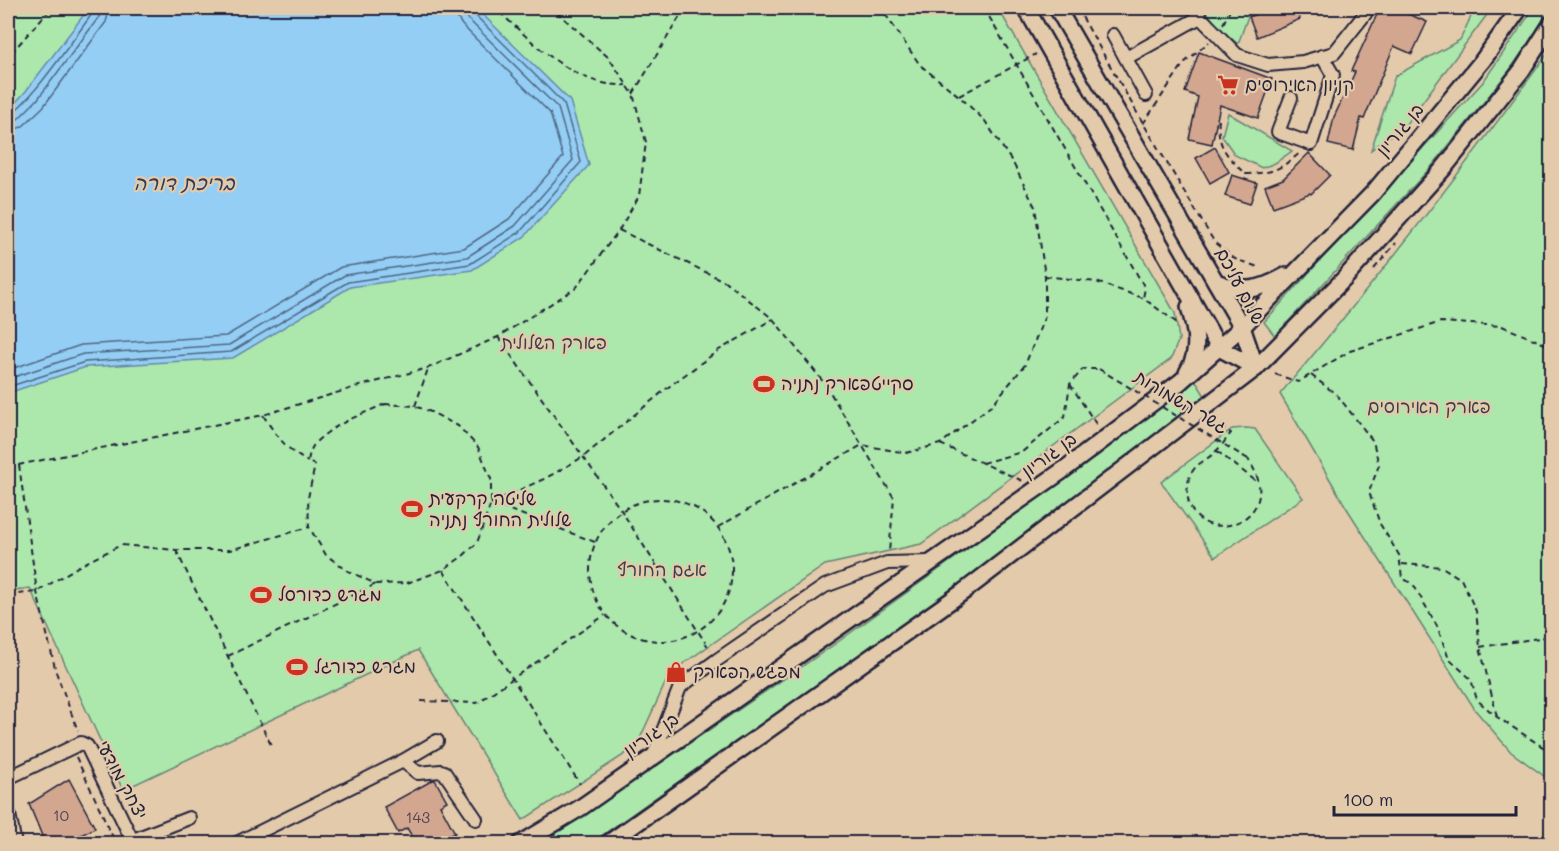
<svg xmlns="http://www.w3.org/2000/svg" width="1559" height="851" font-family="Mali,'Playpen Sans Hebrew',sans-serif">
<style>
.green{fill:#ace7ac;stroke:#678474;stroke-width:1.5}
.water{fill:#94cef4;stroke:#6689aa;stroke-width:1.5}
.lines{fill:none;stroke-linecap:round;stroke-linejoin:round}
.shore{stroke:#506785;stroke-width:1.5}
.building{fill:#d3a690;stroke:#22223b;stroke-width:1.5}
.minor-casing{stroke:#22223b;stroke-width:16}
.major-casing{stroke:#22223b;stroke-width:20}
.path{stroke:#22223b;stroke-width:2;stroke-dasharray:6 4.5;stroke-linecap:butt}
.minor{stroke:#e3caab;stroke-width:12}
.major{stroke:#e3caab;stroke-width:15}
.path-bridge{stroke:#22223b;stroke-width:2;stroke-dasharray:6 4.5;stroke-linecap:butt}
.labels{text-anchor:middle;stroke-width:4.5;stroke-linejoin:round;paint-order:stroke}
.number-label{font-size:15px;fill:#4e4350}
.poi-label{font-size:18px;fill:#22223b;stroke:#e3caab;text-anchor:start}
.street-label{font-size:18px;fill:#22223b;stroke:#e3caab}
.park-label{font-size:18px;fill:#37404c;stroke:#e3caab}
.water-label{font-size:20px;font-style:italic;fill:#333c57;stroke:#e3caab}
</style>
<rect width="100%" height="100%" fill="#e3caab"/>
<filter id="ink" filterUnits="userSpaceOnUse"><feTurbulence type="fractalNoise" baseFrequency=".0167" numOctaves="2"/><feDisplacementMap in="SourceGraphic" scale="12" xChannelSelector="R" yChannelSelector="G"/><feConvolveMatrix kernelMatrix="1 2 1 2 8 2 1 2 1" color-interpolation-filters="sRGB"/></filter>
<g filter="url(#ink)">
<g class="green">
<polygon points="8,8 998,8 1175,313 1179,339 1171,359 921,544 825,565 670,673 636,747 523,820 418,650 123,790 30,588 8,591"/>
<polygon points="1204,8 1251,8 1238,44 1216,25"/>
<polygon points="1475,8 1492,8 1406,124 1371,150 1395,76 1460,40"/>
<polygon points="1534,8 1551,8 1551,11 1509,71 1432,166 1275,336 1264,322 1483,82"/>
<path d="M1551,49V781L1511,752L1476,711L1346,507L1280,394C1375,283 1465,167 1551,49Z"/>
<polygon points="1228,113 1292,151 1275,163 1262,168 1235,155 1222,136"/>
<polygon points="1194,378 1205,396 956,587 598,838 587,843 538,844 574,822 835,644 1073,473"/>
<polygon points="1246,428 1255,429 1303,498 1215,557 1161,482 1232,429"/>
</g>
<polygon class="water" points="89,8 476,8 570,101 589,165 524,237 472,270 350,287 233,358 86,367 8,393 8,111 26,91"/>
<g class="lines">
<g class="shore">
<path d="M8,114C24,112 79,31 92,14L94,8"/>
<polyline points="8,122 18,119 37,100 99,17 101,8"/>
<polyline points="8,131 22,127 43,107 106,22 110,8"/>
<polyline points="8,370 81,345 226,336 341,267 464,248 509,219 563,157 550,113 462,25 457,17 456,8"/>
<polyline points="8,379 83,354 229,345 345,275 467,257 515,226 573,160 558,108 468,19 465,8"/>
<polyline points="8,387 85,362 231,352 348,282 470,264 520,232 581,162 564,104 474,14 472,8"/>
</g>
</g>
<g class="building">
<polygon points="1270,8 1296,8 1300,19 1257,37 1249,17"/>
<polygon points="1380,8 1394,8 1427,22 1412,54 1394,46 1364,119 1361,118 1353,150 1328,144 1334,117 1355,72 1351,71"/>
<polygon points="1199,52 1272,79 1258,118 1220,105 1212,144 1189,139 1198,97 1185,92"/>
<polygon points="1215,147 1229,172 1210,183 1196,158"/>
<polygon points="1309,153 1330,175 1311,194 1310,193 1273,207 1265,186 1283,179"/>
<polygon points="1232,175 1257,183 1250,204 1225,196"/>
<polygon points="69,779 95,828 65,843 45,843 29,804"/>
<polygon points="433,780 435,780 447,801 440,805 455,833 436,843 416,843 407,828 398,833 384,807"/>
</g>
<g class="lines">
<defs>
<g id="minor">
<polyline points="1194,8 1200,17 1237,55 1268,65 1303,62 1334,53 1365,14 1367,8"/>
<polyline points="1113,35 1146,95"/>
<polyline points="1126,58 1200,17"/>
<polyline points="1291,98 1278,132 1311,144 1333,75 1322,56"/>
<polyline points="653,757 680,687 717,660 825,586 887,563 930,562"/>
<polyline points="403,761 418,773 441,771 444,772 476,819"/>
<polyline points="8,778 81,743 87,746 134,844"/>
<polyline points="8,809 15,844"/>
<polyline points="133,840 189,818"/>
<polyline points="235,844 403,761 437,741"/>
</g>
<g id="major">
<polyline points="1026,8 1219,348 1256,368"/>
<polyline points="1057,8 1242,327 1256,368"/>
<path d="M1216,282C1245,293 1258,291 1285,276"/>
<path d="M1187,373C1201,350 1196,331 1189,307"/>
<polyline points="520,844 580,808 653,757 1062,471 1180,382 1242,327 1373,193 1483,60 1520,8"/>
<polyline points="607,844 963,592 1256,368 1344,279 1443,169 1522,70 1552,23"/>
</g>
</defs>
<use href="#minor" class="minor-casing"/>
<use href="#major" class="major-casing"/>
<g class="path">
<path d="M490,8L497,10C533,42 575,88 627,85"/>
<polyline points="984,8 1145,288 1143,298"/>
<polyline points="1077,8 1143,123 1215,243 1235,259 1258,267"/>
<polyline points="1223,24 1231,8"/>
<polyline points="8,63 13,51 51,8"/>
<polyline points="633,94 685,8"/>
<polyline points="959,96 1036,54"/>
<path d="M1219,120C1216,146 1228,157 1245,174C1274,173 1279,170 1301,152"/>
<polyline points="1143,124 1184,63 1209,42"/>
<polyline points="619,230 726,282 773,319 825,384 894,498 889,552"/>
<polyline points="1374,269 1396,243"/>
<polyline points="1045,276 1096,282 1143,298 1180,325"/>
<polyline points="498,337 621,510 710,650"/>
<polyline points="1275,374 1298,382 1350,351 1441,322 1502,326 1552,347"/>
<polyline points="1311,375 1337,395 1373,441 1379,465 1369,492 1380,524 1399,555 1402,578 1413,584 1437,626 1449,659 1471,679 1477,700 1497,717 1552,753"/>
<polyline points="1070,384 1098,427"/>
<path d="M385,404L415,406L431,412L458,426L478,447L491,479V503L477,543L463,556L443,570L407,583L376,584L348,571L326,555L309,527L308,498L315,465L308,462C309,454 311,447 317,441C335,424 362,414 385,404Z"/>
<polyline points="415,406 428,369"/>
<path d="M263,415C277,437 286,449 308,462"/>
<path d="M1211,421L1231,433C1226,439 1222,446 1216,451C1209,459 1198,462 1192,472C1187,480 1187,490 1188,499C1196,543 1265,529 1259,485C1258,476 1253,467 1248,459"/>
<polyline points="940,444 1025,482"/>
<polyline points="1217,451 1257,482"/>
<polyline points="982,463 1022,452 1065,417 1070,384 1083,369 1099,369"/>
<polyline points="19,465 37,592 56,672 78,731"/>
<polyline points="8,467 263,415 356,387 428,368 498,337 576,288 619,230 639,196 646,142 633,94 609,58 552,8"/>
<circle cx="661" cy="570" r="71"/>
<polyline points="491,503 546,478 583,457 671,385 719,350 773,319"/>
<polyline points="491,503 595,542"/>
<polyline points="718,527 862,445 906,453 940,444 991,406 1025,365 1045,316 1045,276 1035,207 1013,163 985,121 959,96 920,65 881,8"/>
<polyline points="176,550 271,745"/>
<polyline points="1402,564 1442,567 1461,579 1476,611 1480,647 1497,717"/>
<polyline points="443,570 580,784"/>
<polyline points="8,595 37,592 79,566 121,545 176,550 230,550 309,527"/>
<polyline points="1480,647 1552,636"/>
<polyline points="228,656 376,584"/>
<polyline points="421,701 477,703 605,615"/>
<polyline points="76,757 116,844"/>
</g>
<use href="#minor" class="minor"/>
<use href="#major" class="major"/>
<polyline class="path-bridge" points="1099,369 1248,459"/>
</g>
</g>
<defs>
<symbol id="supermarket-bare" viewBox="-9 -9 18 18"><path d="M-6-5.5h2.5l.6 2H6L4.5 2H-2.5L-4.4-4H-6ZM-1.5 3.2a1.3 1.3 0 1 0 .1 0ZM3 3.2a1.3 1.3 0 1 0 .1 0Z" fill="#c8321e" stroke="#e3caab" stroke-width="2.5" paint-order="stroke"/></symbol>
<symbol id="stadium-bare" viewBox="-9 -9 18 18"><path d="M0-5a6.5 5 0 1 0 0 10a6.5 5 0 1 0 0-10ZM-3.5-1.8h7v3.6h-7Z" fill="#c8321e" stroke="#e3caab" stroke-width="2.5" paint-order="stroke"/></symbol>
<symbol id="shop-bare" viewBox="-9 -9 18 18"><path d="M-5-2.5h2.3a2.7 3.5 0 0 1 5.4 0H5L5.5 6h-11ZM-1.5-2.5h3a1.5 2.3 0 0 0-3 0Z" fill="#c8321e" stroke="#e3caab" stroke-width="2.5" paint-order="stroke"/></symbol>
</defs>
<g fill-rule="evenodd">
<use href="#supermarket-bare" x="1213" y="70" width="30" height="30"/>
<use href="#stadium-bare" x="749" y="369" width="30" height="30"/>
<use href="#stadium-bare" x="397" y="494" width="30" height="30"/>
<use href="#stadium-bare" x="246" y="580" width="30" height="30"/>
<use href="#stadium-bare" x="282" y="652" width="30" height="30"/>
<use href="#shop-bare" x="661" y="657" width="30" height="30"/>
</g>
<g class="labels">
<g class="number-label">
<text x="61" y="821">10</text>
<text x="418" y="823">143</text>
</g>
<g class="poi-label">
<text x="1245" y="91">קניון האירוסים</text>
<text x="781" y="390">סקייטפארק נתניה</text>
<text x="429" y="505">שליטה קרקעית<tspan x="429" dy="21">שלולית החורף נתניה</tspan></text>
<text x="278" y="601">מגרש כדורסל</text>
<text x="314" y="673">מגרש כדורגל</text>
<text x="693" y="678">מפגש הפארק</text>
</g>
<g class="street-label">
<text transform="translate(1400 130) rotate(-50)" y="6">בן גוריון</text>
<text transform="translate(1240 286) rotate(62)" y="6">שלום עליכם</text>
<text transform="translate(1181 402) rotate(31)" y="6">גשר השמורות</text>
<text transform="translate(1049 455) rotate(-36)" y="6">בן גוריון</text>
<text transform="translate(651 735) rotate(-35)" y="6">בן גוריון</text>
<text transform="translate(122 780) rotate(62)" y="6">יצחק מודעי</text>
</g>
<g class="park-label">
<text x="554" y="349">פארק השלולית</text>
<text x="1429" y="413">פארק האירוסים</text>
<text x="662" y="576">אגם החורף</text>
</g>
<g class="water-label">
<text x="184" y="190">בריכת דורה</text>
</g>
</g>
<rect width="1559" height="851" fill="none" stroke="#e3caab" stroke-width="30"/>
<rect x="15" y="15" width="1529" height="821" fill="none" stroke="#22223b" stroke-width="2" filter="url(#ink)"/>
<path d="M1334 806v9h182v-9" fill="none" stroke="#22223b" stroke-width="3"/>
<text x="1343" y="806" font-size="18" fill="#22223b" stroke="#e3caab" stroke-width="4.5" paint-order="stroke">100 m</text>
</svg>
